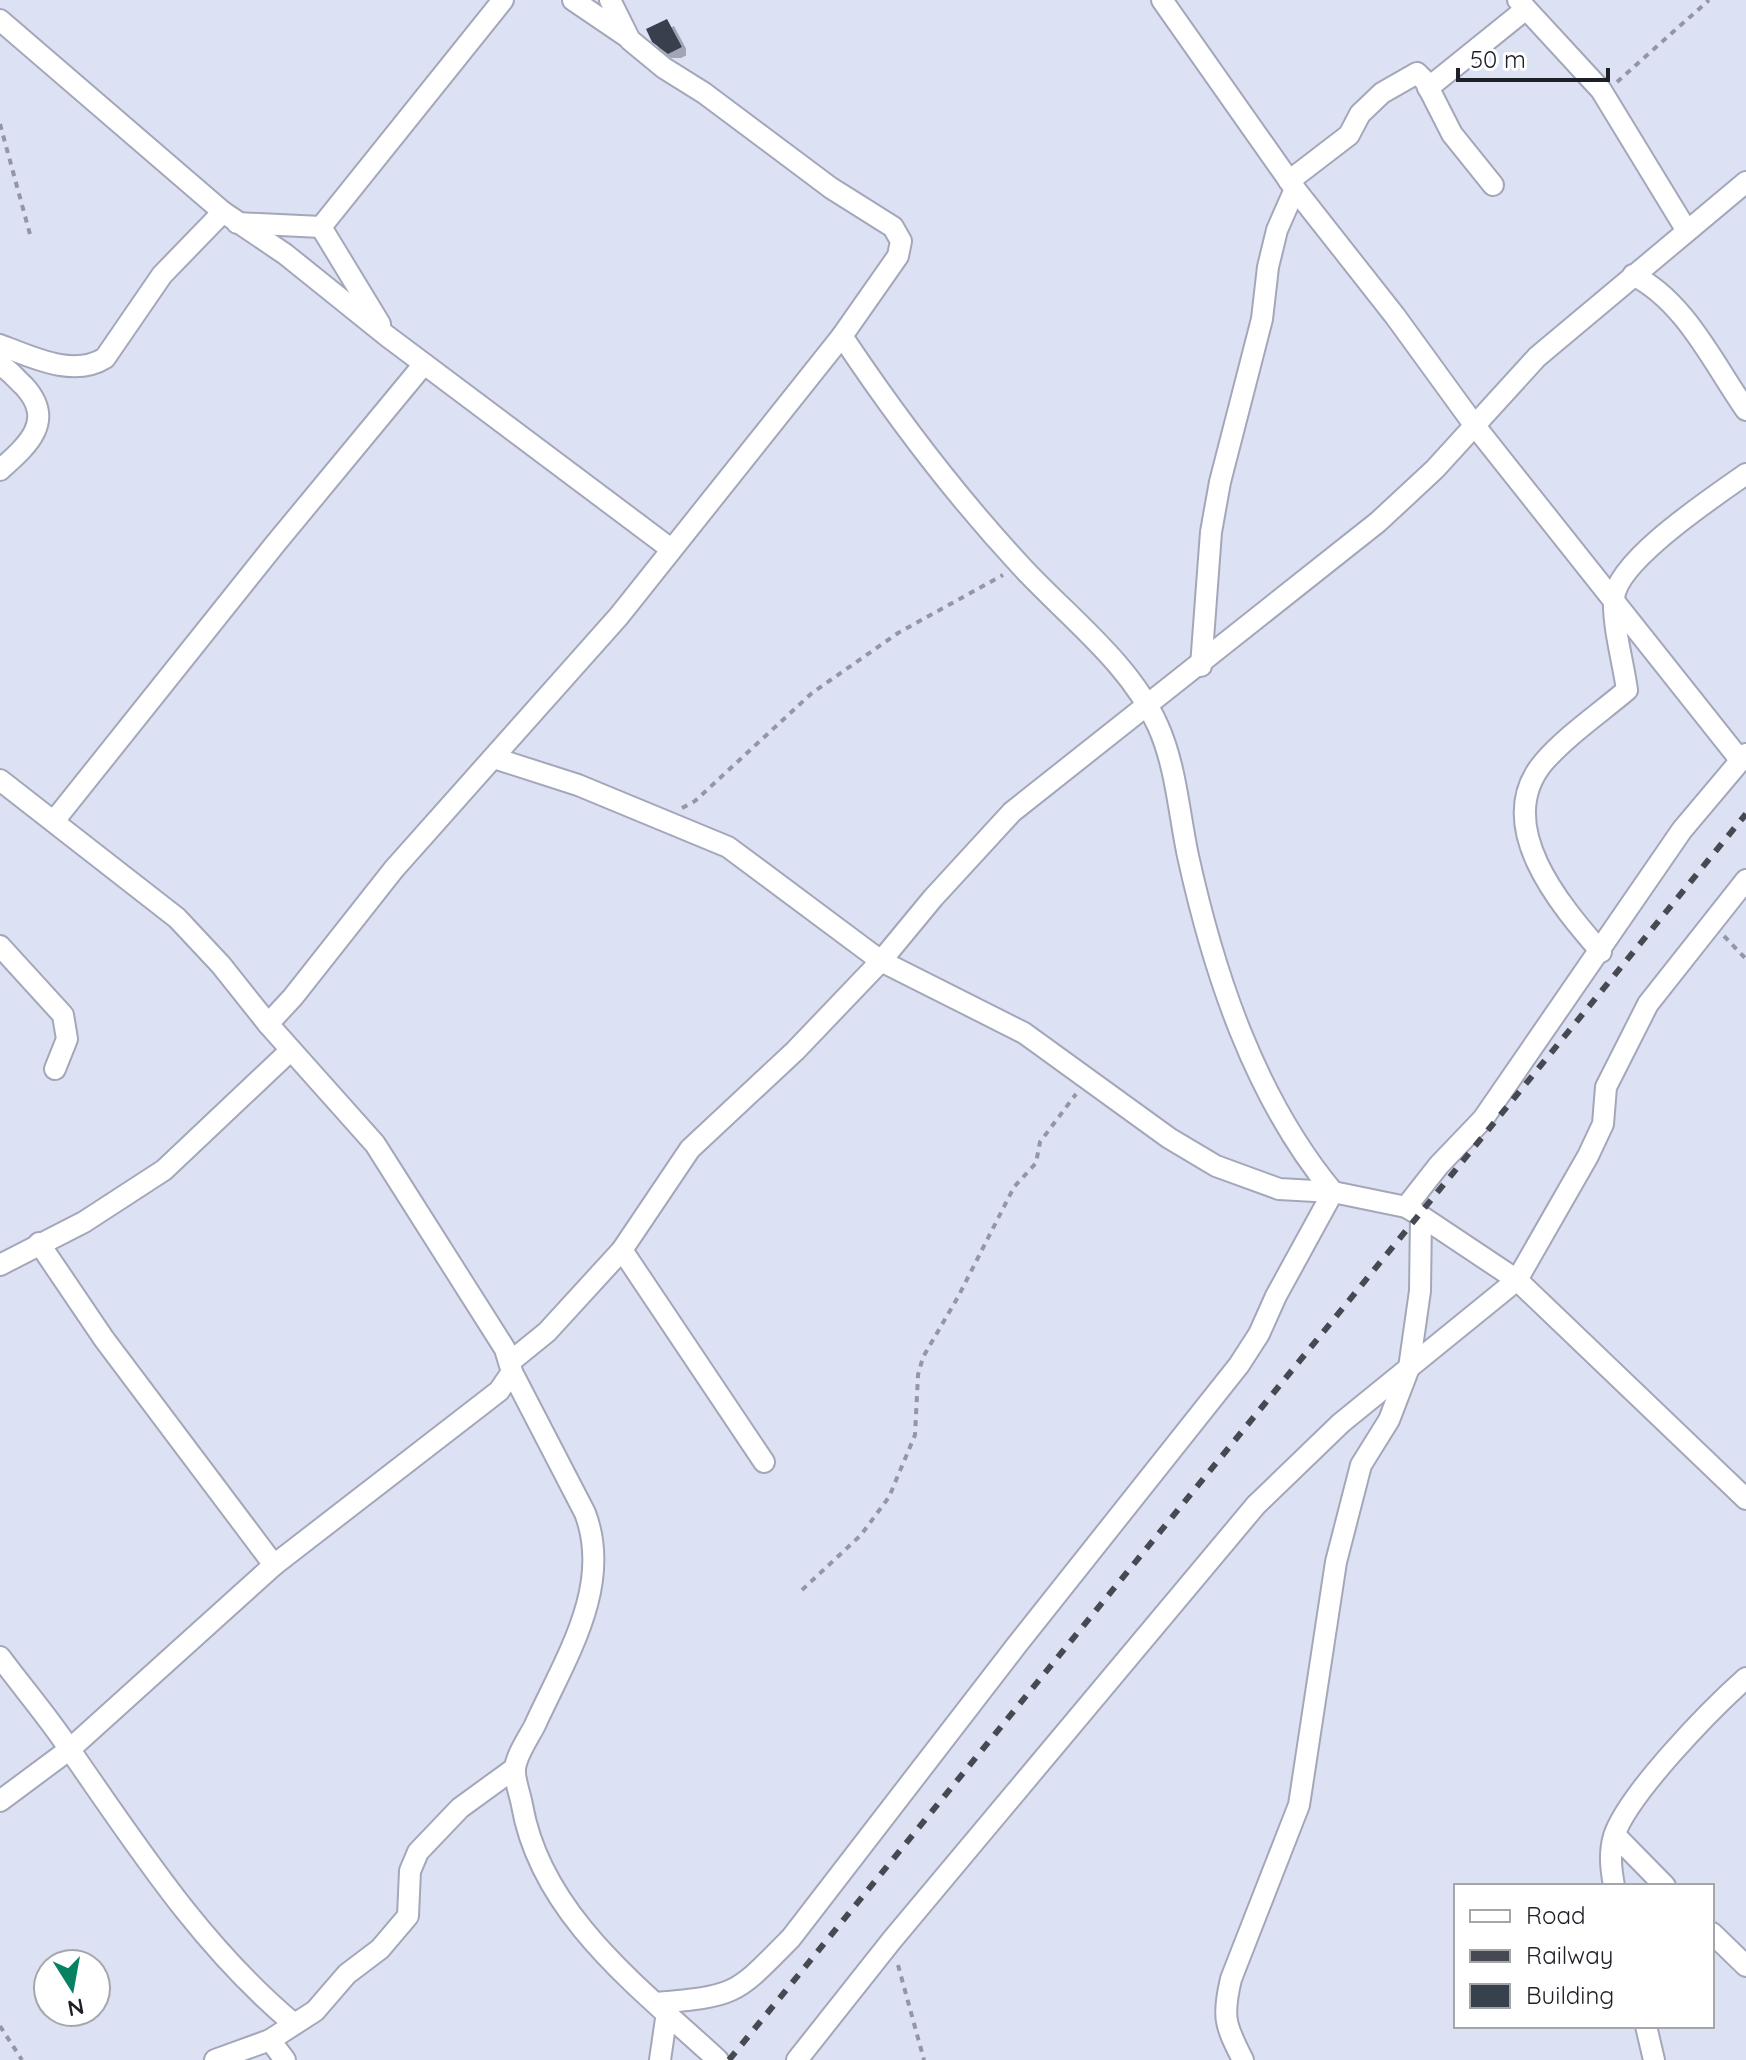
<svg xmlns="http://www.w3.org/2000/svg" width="1746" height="2060" font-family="Quicksand,sans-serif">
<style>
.building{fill:#37414e;filter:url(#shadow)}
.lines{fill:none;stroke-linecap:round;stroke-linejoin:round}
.minor-casing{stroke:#a3a7b9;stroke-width:24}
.path{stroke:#9396a4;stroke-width:4;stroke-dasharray:6 6;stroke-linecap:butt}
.minor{stroke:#fff;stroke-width:20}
.rail{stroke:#474952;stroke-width:6;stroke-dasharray:10 10;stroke-linecap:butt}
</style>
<defs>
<filter id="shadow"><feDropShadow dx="7" dy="7" stdDeviation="0" flood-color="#0004"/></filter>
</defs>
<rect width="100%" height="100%" fill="#dde1f4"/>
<polygon class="building" points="667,19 682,47 668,54 652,42 646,29"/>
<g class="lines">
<defs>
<g id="minor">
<polyline points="573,0 626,36"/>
<polyline points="1162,0 1295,189 1395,316 1475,426 1741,761"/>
<polyline points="1518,0 1601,90 1687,231"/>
<polyline points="0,20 223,212 285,254 387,336 671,549"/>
<polyline points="1428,88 1526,9"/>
<polyline points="1289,181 1349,135 1360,114 1382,93 1417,73 1425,81 1452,134 1493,185"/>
<polyline points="237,223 321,227"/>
<path d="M1633,275C1685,301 1713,363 1746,410"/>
<polyline points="380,324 321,227 503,0"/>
<path d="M0,345C32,357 73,378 105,358L162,275L223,212"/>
<path d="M0,365C10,370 16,379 24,386C56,421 28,445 0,470"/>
<polyline points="1201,666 1211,532 1220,482 1262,319 1268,267 1277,230 1295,189"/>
<polyline points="494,758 578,785 728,847 881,961 1024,1033 1169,1138 1216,1166 1279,1189 1333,1192 1406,1207 1421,1216 1517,1280 1746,1499"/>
<path d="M0,780L177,918L221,965L268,1024L375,1144L505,1349L512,1372L585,1513C613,1586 565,1659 535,1725C529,1737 516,1755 515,1769C514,1779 520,1794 522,1805C541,1915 640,1988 718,2060"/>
<polyline points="54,821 276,543 424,364"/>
<polyline points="0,946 63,1015 67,1039 55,1069"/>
<path d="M1601,952C1560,905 1492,825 1543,763C1566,736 1600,713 1627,690C1623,661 1613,628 1614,599C1616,561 1715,496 1746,474"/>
<polyline points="268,1024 293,997 394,869 619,616 842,336 898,256 901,241 893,227 831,188 704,93 664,68 630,40 610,0"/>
<polyline points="1406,1207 1439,1165 1483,1119 1682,830 1746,754"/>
<polyline points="39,1243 104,1339 274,1565"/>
<polyline points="622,1250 764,1462"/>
<polyline points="0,1265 84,1222 164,1170 291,1050"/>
<polyline points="510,1362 547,1332 622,1250 690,1149 795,1051 881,961 933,898 1012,812 1378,522 1435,469 1537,357 1746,182"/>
<path d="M0,1657C23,1688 49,1718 70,1750C139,1849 201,1946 294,2024"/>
<polyline points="0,1801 70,1749 274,1565 499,1391 512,1372"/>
<polyline points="1615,1835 1665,1886"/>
<path d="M1614,1886C1611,1869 1609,1853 1614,1836C1628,1794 1711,1709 1746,1678"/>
<polyline points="1712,1933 1746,1966"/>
<path d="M656,2003C737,1996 735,1995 791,1938L1016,1646L1239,1365L1259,1334L1276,1296L1333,1192C1255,1098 1214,974 1188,856C1179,814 1176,766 1158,726C1130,663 1067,616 1021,566C957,497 894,414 842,336"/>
<polyline points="1646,2026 1654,2060"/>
<polyline points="270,2040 285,2060"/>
<polyline points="215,2060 270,2040 315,2011 347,1974 380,1949 408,1916 410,1871 418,1852 460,1808 515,1768"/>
<polyline points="660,2060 667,2012"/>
<polyline points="797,2060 892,1940 1256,1505 1341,1423 1517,1280 1588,1156 1603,1124 1606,1087 1648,1004 1746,880"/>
<path d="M1243,2060C1225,2025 1222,2017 1231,1979L1299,1805L1336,1562L1361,1465L1389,1420L1409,1368L1420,1291L1421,1216"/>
</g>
</defs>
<use href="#minor" class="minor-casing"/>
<g class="path">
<polyline points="1617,82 1709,0"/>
<polyline points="0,124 31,238"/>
<polyline points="682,808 695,801 812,693 898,633 1003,575"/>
<polyline points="1724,936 1746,959"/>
<polyline points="802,1590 861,1535 889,1497 915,1435 918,1375 923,1357 958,1297 1014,1187 1036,1163 1040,1142 1076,1094"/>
<polyline points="898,1965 924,2060"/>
<polyline points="0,2026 22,2060"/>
</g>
<use href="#minor" class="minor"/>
<polyline class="rail" points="729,2060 1746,814"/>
</g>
<rect x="1454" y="1884" width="260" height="144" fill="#ffffff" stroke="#a5a6a9" stroke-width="2"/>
<rect x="1470" y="1910" width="40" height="12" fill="#ffffff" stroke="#a5a6a9" stroke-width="2"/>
<text x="1526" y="1924" font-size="24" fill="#1f2027">Road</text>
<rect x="1470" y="1950" width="40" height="12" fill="#474952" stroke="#a5a6a9" stroke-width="2"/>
<text x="1526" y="1964" font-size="24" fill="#1f2027">Railway</text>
<rect x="1470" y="1984" width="40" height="24" fill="#37414e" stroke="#a5a6a9" stroke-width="2"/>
<text x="1526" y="2004" font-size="24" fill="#1f2027">Building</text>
<g transform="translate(72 1988) rotate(169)"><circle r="38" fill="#ffffff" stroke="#a5a6a9" stroke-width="2"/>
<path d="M0-6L14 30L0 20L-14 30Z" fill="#068262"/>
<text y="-12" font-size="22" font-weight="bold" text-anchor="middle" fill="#1f2027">N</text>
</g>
<path d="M1458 68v12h150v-12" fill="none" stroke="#1f2027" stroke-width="4"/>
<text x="1470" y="68" font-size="24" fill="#1f2027" stroke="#ffffff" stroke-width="6" paint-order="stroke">50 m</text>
</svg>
